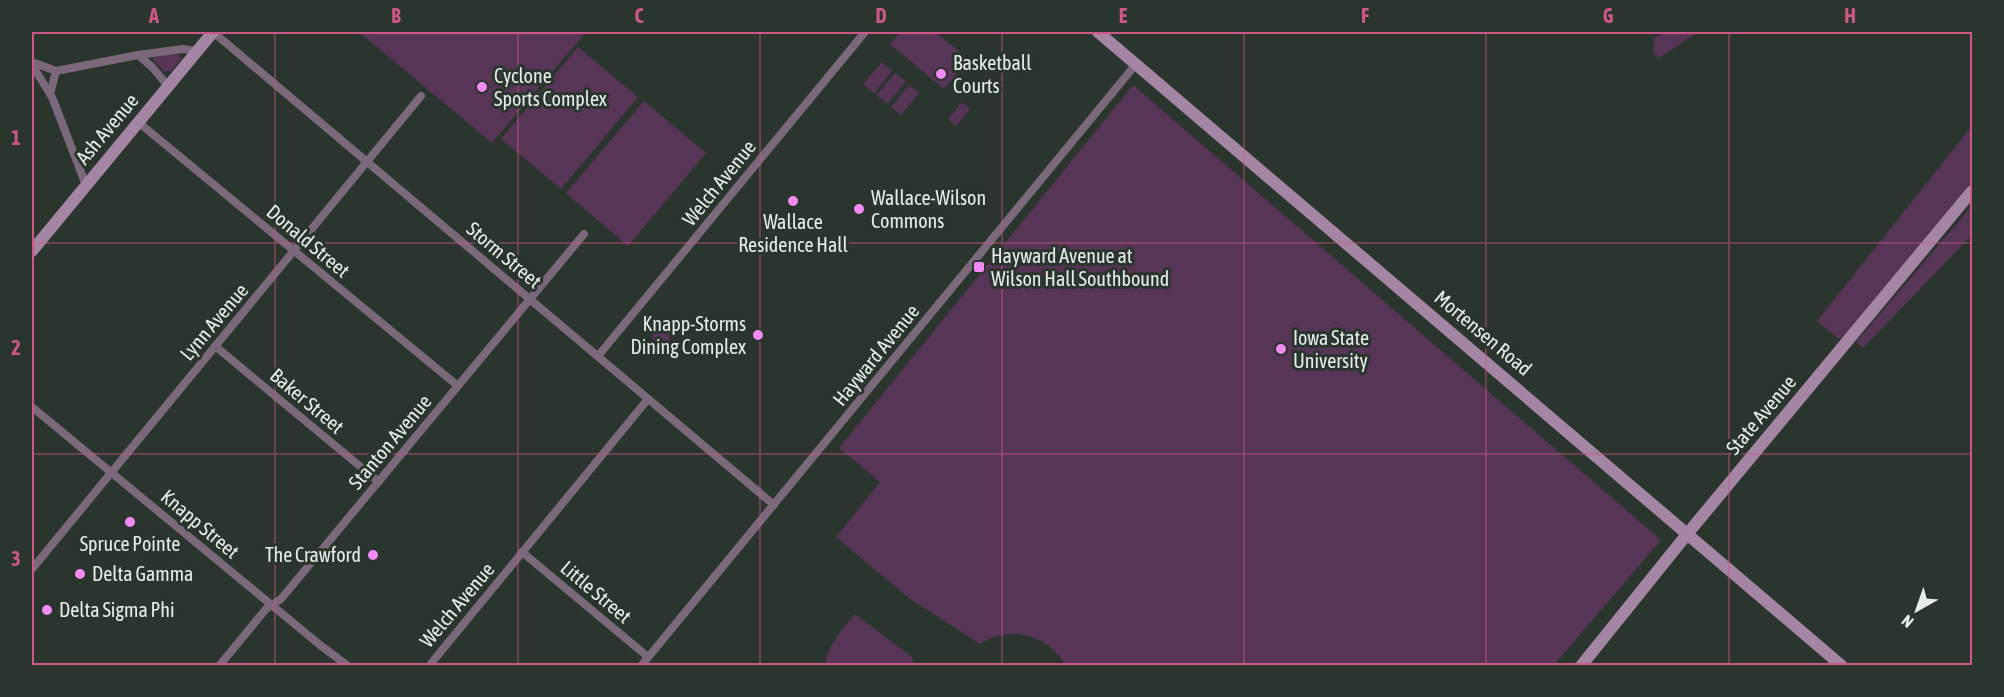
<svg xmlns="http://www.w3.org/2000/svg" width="2004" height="697" font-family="'Asap Condensed',sans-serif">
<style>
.green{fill:#573557}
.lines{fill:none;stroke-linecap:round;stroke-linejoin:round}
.street{stroke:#7b687b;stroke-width:8}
.secondary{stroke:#a485a3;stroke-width:12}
.grid{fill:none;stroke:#cd5885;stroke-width:1.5;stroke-opacity:0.55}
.poi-dot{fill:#f28af3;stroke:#2a352d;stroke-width:2}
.labels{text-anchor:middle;stroke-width:6;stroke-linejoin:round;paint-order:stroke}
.poi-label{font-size:20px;fill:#e7eee8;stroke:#2a352d;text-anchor:start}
.street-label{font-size:20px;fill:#e7eee8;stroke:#2a352d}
.neatline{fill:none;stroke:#cd5885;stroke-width:2}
.grid-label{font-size:20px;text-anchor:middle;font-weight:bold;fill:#cd5885}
</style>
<rect width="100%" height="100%" fill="#2a352d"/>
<g class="green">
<polygon points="359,32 586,32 492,143"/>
<polygon points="901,32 935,32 969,59 944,89 890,44"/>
<polygon points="1662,32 1698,32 1659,58 1653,52 1654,39"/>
<polygon points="578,47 638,97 561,189 501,139"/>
<polygon points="172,54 177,54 181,59 171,71 165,72 153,60 154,58"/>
<polygon points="882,62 892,71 874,93 863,84"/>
<polygon points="895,73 906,82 887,104 877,95"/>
<polygon points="909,85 919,93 901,115 891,107"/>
<path d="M1133,85L1661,540L1554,665H1065C1049,635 1009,624 980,644L909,598L836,537L880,482L839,448Z"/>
<polygon points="644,101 706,153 628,246 566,193"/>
<polygon points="962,102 970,109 956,126 948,119"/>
<polygon points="1972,126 1972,181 1843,338 1839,339 1817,321"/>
<polygon points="1972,206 1972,235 1863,348 1856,342"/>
<circle cx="661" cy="338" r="9"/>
<path d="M855,614L912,657L914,665H825C828,644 842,630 855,614Z"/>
</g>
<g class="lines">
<g class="street">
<polyline points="213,32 774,505"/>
<polyline points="138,55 152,67 168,86"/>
<polyline points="32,62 56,71"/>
<polyline points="32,65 52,97 86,185"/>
<polyline points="56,71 138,55 183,49 197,51"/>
<polyline points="50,94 56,71"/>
<polyline points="138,122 458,386"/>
<polyline points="215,346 379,482"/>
<polyline points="598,356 865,32"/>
<polyline points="32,407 320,645 348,666"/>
<polyline points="522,552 648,657"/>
<polyline points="32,569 421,96"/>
<polyline points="219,666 266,609 281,599 584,234"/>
<polyline points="429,666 648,399"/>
<polyline points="641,666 1136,64"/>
</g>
<g class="secondary">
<polyline points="1098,32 1842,666"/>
<polyline points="32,251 213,32"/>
<polyline points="1581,666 1688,533 1972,191"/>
</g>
</g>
<path class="grid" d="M275,32V666M518,32V666M760,32V666M1002,32V666M1244,32V666M1486,32V666M1729,32V666M32,243H1972M32,454H1972"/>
<g class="poi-dot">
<circle cx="941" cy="74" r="6"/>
<circle cx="482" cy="87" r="6"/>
<circle cx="793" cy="201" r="6"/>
<circle cx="859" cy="209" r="6"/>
<rect x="973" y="261" width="12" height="12" rx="3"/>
<circle cx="758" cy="335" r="6"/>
<circle cx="1281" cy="349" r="6"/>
<circle cx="130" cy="522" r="6"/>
<circle cx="373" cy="555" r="6"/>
<circle cx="80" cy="574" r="6"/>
<circle cx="47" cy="610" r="6"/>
</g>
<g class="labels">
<g class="poi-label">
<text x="953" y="70">Basketball<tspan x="953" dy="23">Courts</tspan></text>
<text x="494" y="83">Cyclone<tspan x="494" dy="23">Sports Complex</tspan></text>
<text x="871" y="205">Wallace-Wilson<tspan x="871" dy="23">Commons</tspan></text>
<text x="793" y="229" text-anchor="middle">Wallace<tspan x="793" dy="23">Residence Hall</tspan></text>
<text x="991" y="263">Hayward Avenue at<tspan x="991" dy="23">Wilson Hall Southbound</tspan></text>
<text x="746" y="331" text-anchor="end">Knapp-Storms<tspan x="746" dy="23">Dining Complex</tspan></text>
<text x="1293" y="345">Iowa State<tspan x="1293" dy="23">University</tspan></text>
<text x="130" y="551" text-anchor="middle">Spruce Pointe</text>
<text x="361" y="562" text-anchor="end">The Crawford</text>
<text x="92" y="581">Delta Gamma</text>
<text x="59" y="617">Delta Sigma Phi</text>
</g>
<g class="street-label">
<text transform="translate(107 129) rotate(-50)" y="7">Ash Avenue</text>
<text transform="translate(719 183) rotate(-51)" y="7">Welch Avenue</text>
<text transform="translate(308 241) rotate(40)" y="7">Donald Street</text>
<text transform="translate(504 255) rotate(40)" y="7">Storm Street</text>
<text transform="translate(214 322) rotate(-50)" y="7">Lynn Avenue</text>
<text transform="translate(1483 333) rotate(40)" y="7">Mortensen Road</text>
<text transform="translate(876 355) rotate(-51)" y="7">Hayward Avenue</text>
<text transform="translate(307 401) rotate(40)" y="7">Baker Street</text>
<text transform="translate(1761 415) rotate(-50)" y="7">State Avenue</text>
<text transform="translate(390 442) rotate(-50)" y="7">Stanton Avenue</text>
<text transform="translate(200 524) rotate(40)" y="7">Knapp Street</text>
<text transform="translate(596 592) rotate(40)" y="7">Little Street</text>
<text transform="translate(457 605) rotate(-50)" y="7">Welch Avenue</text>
</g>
</g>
<rect width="2004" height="697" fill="none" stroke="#2a352d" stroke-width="66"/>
<g transform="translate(1917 610) rotate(220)" stroke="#2a352d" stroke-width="4.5" paint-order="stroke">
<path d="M0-4.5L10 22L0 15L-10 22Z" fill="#e7eee8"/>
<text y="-9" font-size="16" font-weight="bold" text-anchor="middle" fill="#e7eee8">N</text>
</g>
<rect x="33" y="33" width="1938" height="631" class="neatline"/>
<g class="grid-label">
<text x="154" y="23">A</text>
<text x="396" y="23">B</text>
<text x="639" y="23">C</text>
<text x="881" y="23">D</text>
<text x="1123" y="23">E</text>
<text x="1365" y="23">F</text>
<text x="1608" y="23">G</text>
<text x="1850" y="23">H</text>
<text x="16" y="145">1</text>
<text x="16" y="355">2</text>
<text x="16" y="566">3</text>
</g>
</svg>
